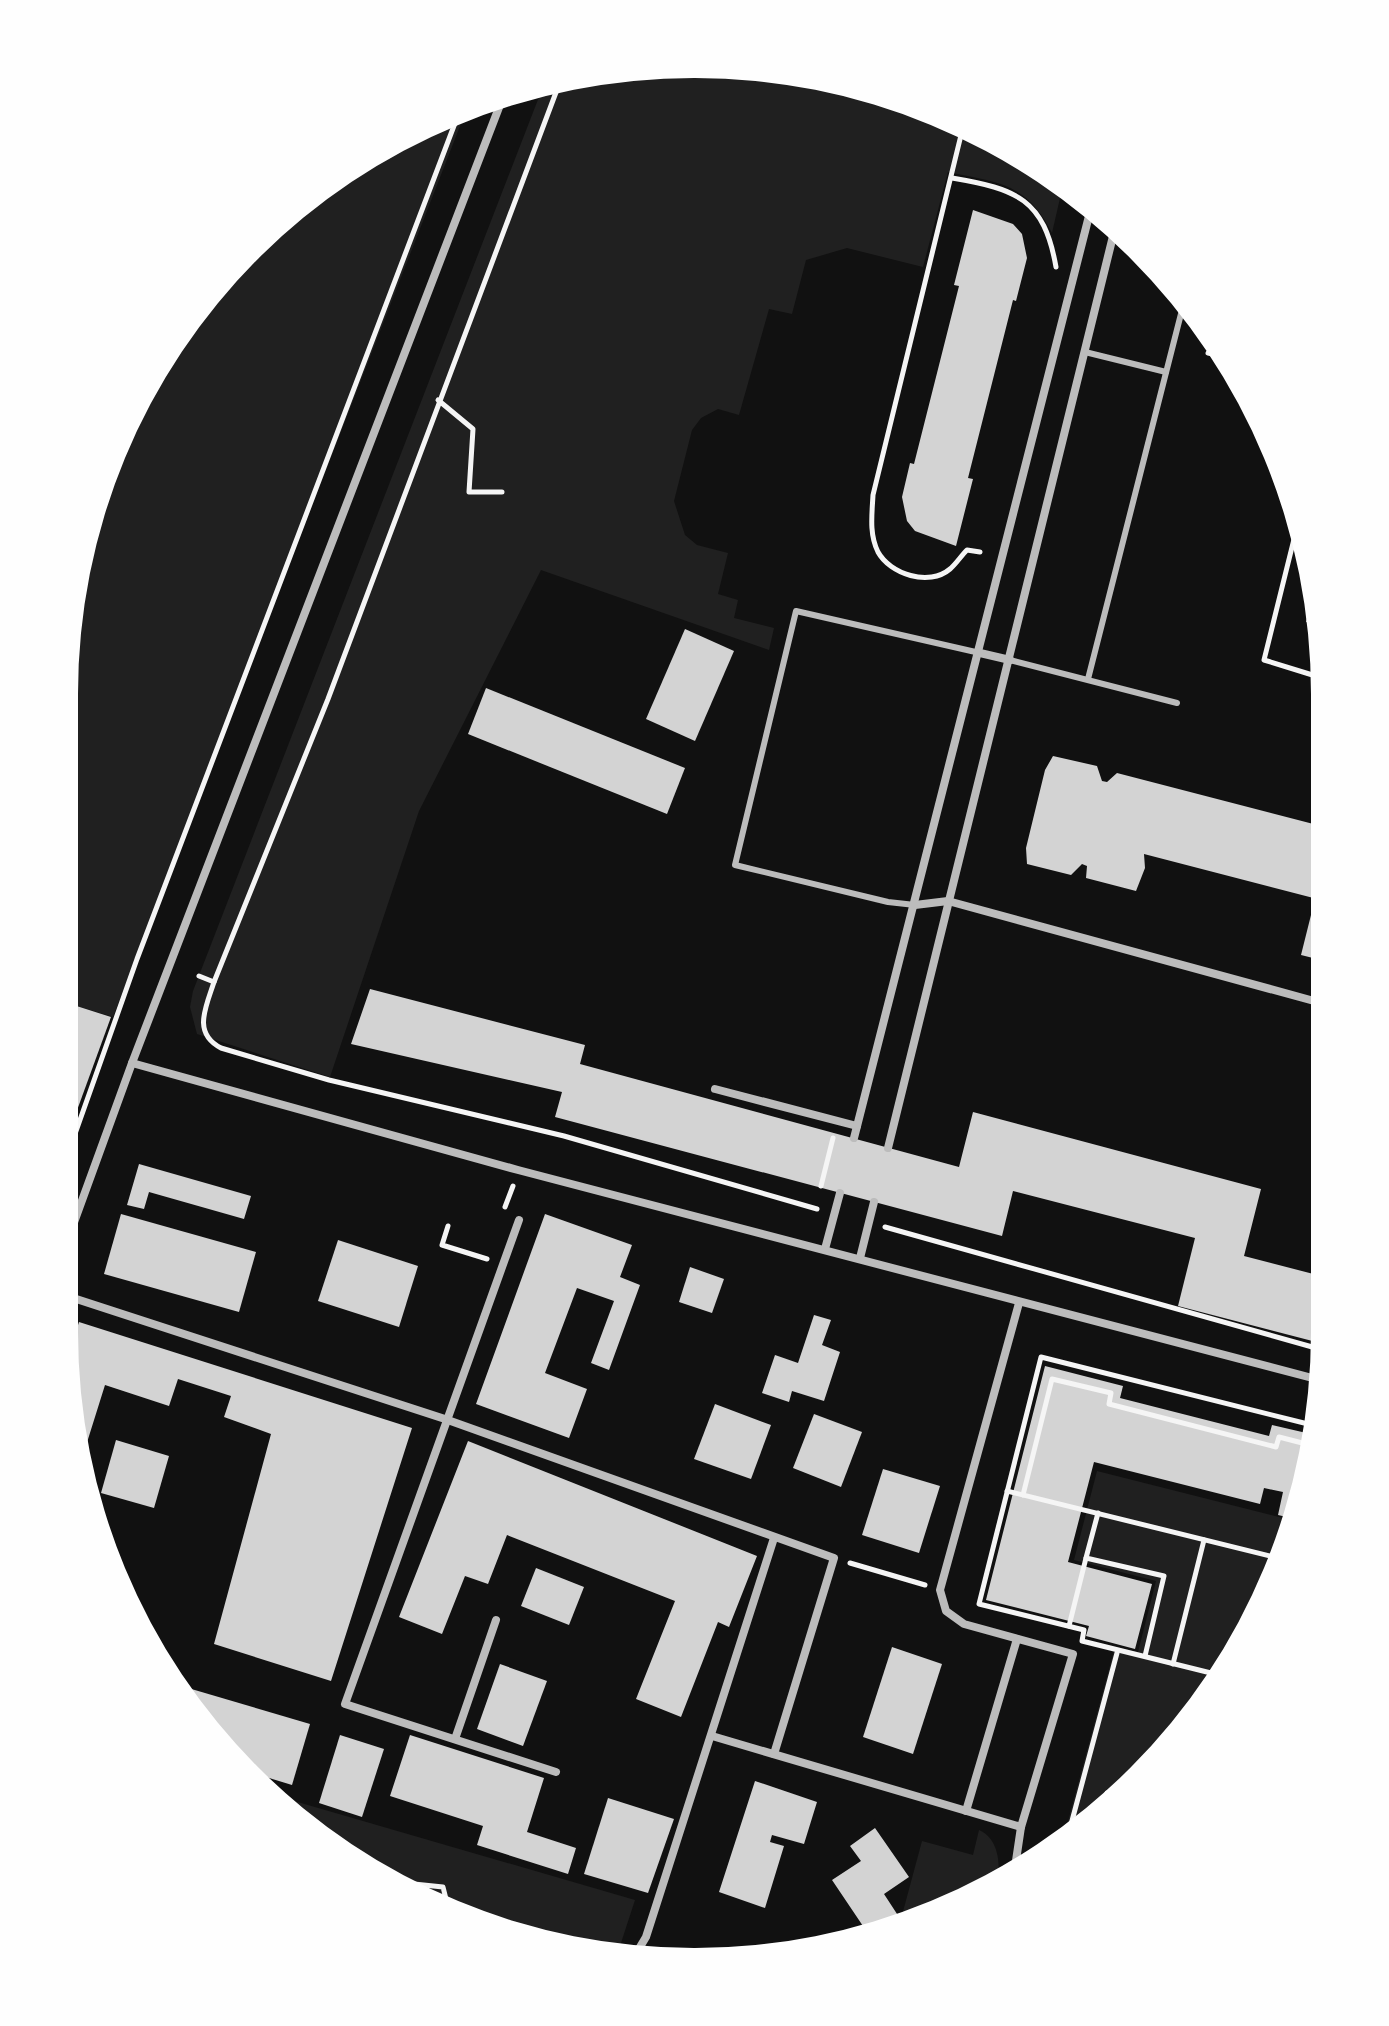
<svg xmlns="http://www.w3.org/2000/svg" width="1389" height="2026" font-family="'PT Sans',sans-serif">
<style>
.green{fill:#202020}
.building{fill:#d3d3d3}
.lines{fill:none;stroke-linecap:round;stroke-linejoin:round}
.path{stroke:#f5f5f5;stroke-width:5}
.service{stroke:#bcbcbc;stroke-width:6}
.minor{stroke:#bcbcbc;stroke-width:8}
</style>
<rect width="100%" height="100%" fill="#111"/>
<g class="green">
<path d="M694,64C734,68 777,68 817,76C894,91 1002,135 1063,185L1052,233C1026,182 999,183 948,172L923,267L847,248L806,260L792,314L769,309L739,415L718,409L701,418L692,430L674,501L685,535L697,545L728,553L718,594L738,600L734,618L774,628L769,650L541,570L419,811L330,1077L197,1034L190,1007L193,991L544,84L571,76Z"/>
<polygon points="467,108 113,1017 64,1002 64,695 76,572 129,415 248,249 344,171"/>
<polygon points="1097,1471 1291,1520 1260,1611 1141,1777 1064,1836 1115,1647 1138,1652 1156,1581 1074,1560"/>
<polygon points="277,1796 635,1900 618,1952 454,1914 310,1831"/>
<path d="M979,1830C999,1839 1000,1863 998,1882L901,1919L922,1841L973,1855Z"/>
</g>
<g class="building">
<polygon points="973,210 1013,224 1022,234 1027,258 1016,301 1013,300 968,478 973,479 956,546 915,531 907,521 902,497 910,463 914,464 959,286 954,285"/>
<polygon points="1314,589 1315,590 1318,625 1306,622"/>
<polygon points="685,629 734,651 695,741 646,719"/>
<polygon points="486,688 685,768 667,814 468,734"/>
<polygon points="1053,756 1097,766 1102,781 1107,782 1117,773 1325,827 1325,901 1144,854 1145,868 1136,891 1086,878 1087,866 1082,864 1071,875 1027,864 1026,848 1045,770"/>
<polygon points="1314,903 1325,906 1325,961 1301,955"/>
<polygon points="370,989 585,1045 580,1064 959,1167 973,1112 1261,1189 1244,1256 1325,1277 1324,1344 1178,1306 1195,1238 1013,1191 1002,1236 555,1117 562,1092 351,1044"/>
<polygon points="64,1002 111,1017 64,1146"/>
<polygon points="139,1164 251,1196 244,1219 149,1192 144,1209 127,1205"/>
<polygon points="121,1214 256,1252 239,1312 104,1274"/>
<polygon points="545,1214 632,1245 620,1277 640,1285 609,1370 591,1363 614,1301 577,1288 545,1373 587,1389 569,1438 476,1404"/>
<polygon points="338,1240 418,1266 399,1327 318,1301"/>
<polygon points="690,1267 724,1279 712,1313 679,1302"/>
<polygon points="814,1315 831,1320 822,1345 840,1352 824,1401 792,1391 789,1402 762,1393 775,1355 798,1363"/>
<polygon points="79,1322 412,1428 331,1681 214,1644 271,1434 224,1417 231,1396 178,1379 169,1406 105,1385 84,1452 68,1356"/>
<polygon points="1045,1366 1123,1386 1120,1398 1269,1436 1272,1425 1315,1435 1313,1454 1291,1518 1278,1515 1283,1492 1264,1488 1260,1504 1094,1462 1068,1562 1152,1584 1135,1649 1086,1636 1089,1626 986,1600"/>
<polygon points="715,1404 771,1425 751,1479 694,1459"/>
<polygon points="814,1414 862,1432 841,1487 793,1468"/>
<polygon points="116,1440 169,1456 154,1508 101,1493"/>
<polygon points="468,1441 757,1556 729,1627 718,1622 681,1717 636,1699 675,1601 507,1535 488,1584 465,1576 442,1634 399,1617"/>
<polygon points="883,1469 940,1486 919,1553 862,1535"/>
<polygon points="536,1568 584,1587 569,1625 521,1606"/>
<polygon points="892,1647 942,1664 913,1754 863,1737"/>
<polygon points="500,1664 547,1681 523,1746 477,1729"/>
<polygon points="171,1683 310,1724 292,1785 256,1774"/>
<polygon points="340,1735 384,1749 362,1817 319,1803"/>
<polygon points="410,1735 544,1778 527,1832 576,1848 568,1874 477,1845 483,1826 390,1796"/>
<polygon points="755,1781 817,1802 804,1844 772,1835 770,1842 784,1846 765,1908 719,1892"/>
<polygon points="608,1798 674,1819 648,1893 584,1874"/>
<polygon points="875,1828 909,1877 884,1894 899,1917 867,1932 832,1880 861,1861 850,1846"/>
</g>
<g class="lines">
<g class="path">
<path d="M561,79L328,699L214,982C206,1007 192,1033 221,1048L329,1080L564,1136L817,1209"/>
<path d="M963,127L873,495C872,514 869,534 878,552C890,574 929,587 950,569C956,564 961,556 967,550L980,552"/>
<path d="M952,178C1017,189 1044,199 1056,267"/>
<polyline points="1208,353 1226,357"/>
<polyline points="438,400 473,429 469,492 502,492"/>
<polyline points="1298,523 1264,660 1319,677 1324,684"/>
<polyline points="199,976 214,982"/>
<polyline points="64,1165 137,959 460,110"/>
<polyline points="821,1186 833,1138"/>
<polyline points="505,1207 513,1186"/>
<polyline points="448,1226 442,1245 487,1259"/>
<polyline points="885,1227 1323,1350"/>
<polyline points="1007,1491 1278,1558"/>
<polyline points="1023,1495 1052,1379 1111,1393 1109,1404 1276,1447 1279,1437 1314,1446"/>
<polyline points="1098,1513 1086,1558 1164,1576 1145,1656"/>
<polyline points="850,1563 925,1585"/>
<polyline points="1069,1626 1086,1558"/>
<polyline points="1173,1664 1204,1540"/>
<polyline points="1215,1674 1082,1641 1084,1630 979,1604 1041,1357 1316,1426"/>
<polyline points="1104,1805 1107,1793 1124,1790"/>
<polyline points="1069,1832 1117,1653"/>
<polyline points="408,1888 414,1884 443,1887 449,1911"/>
</g>
<g class="service">
<polyline points="1085,352 1166,372"/>
<polyline points="1010,660 1177,703"/>
<polyline points="1088,679 1184,302"/>
<polyline points="915,905 888,902 735,865 796,611 980,653"/>
</g>
<g class="minor">
<polyline points="980,653 1010,660"/>
<polyline points="915,905 948,901 1325,1004"/>
<polyline points="132,1063 518,1170 1320,1380"/>
<polyline points="715,1089 857,1126"/>
<polyline points="854,1138 1091,208"/>
<polyline points="888,1148 1115,228"/>
<polyline points="519,1220 345,1704 556,1772"/>
<polyline points="825,1249 840,1193"/>
<polyline points="64,1250 132,1063 503,97"/>
<polyline points="860,1258 874,1202"/>
<polyline points="64,1295 445,1419 834,1558 774,1754"/>
<polyline points="712,1736 1021,1827"/>
<polyline points="455,1739 496,1620"/>
<polyline points="966,1811 1017,1639"/>
<polyline points="1014,1874 1021,1827 1073,1654 964,1624 946,1611 940,1590 1019,1303"/>
<polyline points="637,1952 646,1937 774,1538"/>
</g>
</g>
<path d="M0 0H1389V2026H0ZM694 78H695A616 616 0 0 1 1311 694V1332A616 616 0 0 1 695 1948H694A616 616 0 0 1 78 1332V694A616 616 0 0 1 694 78Z" fill="#fefefe" fill-rule="evenodd"/>
</svg>
